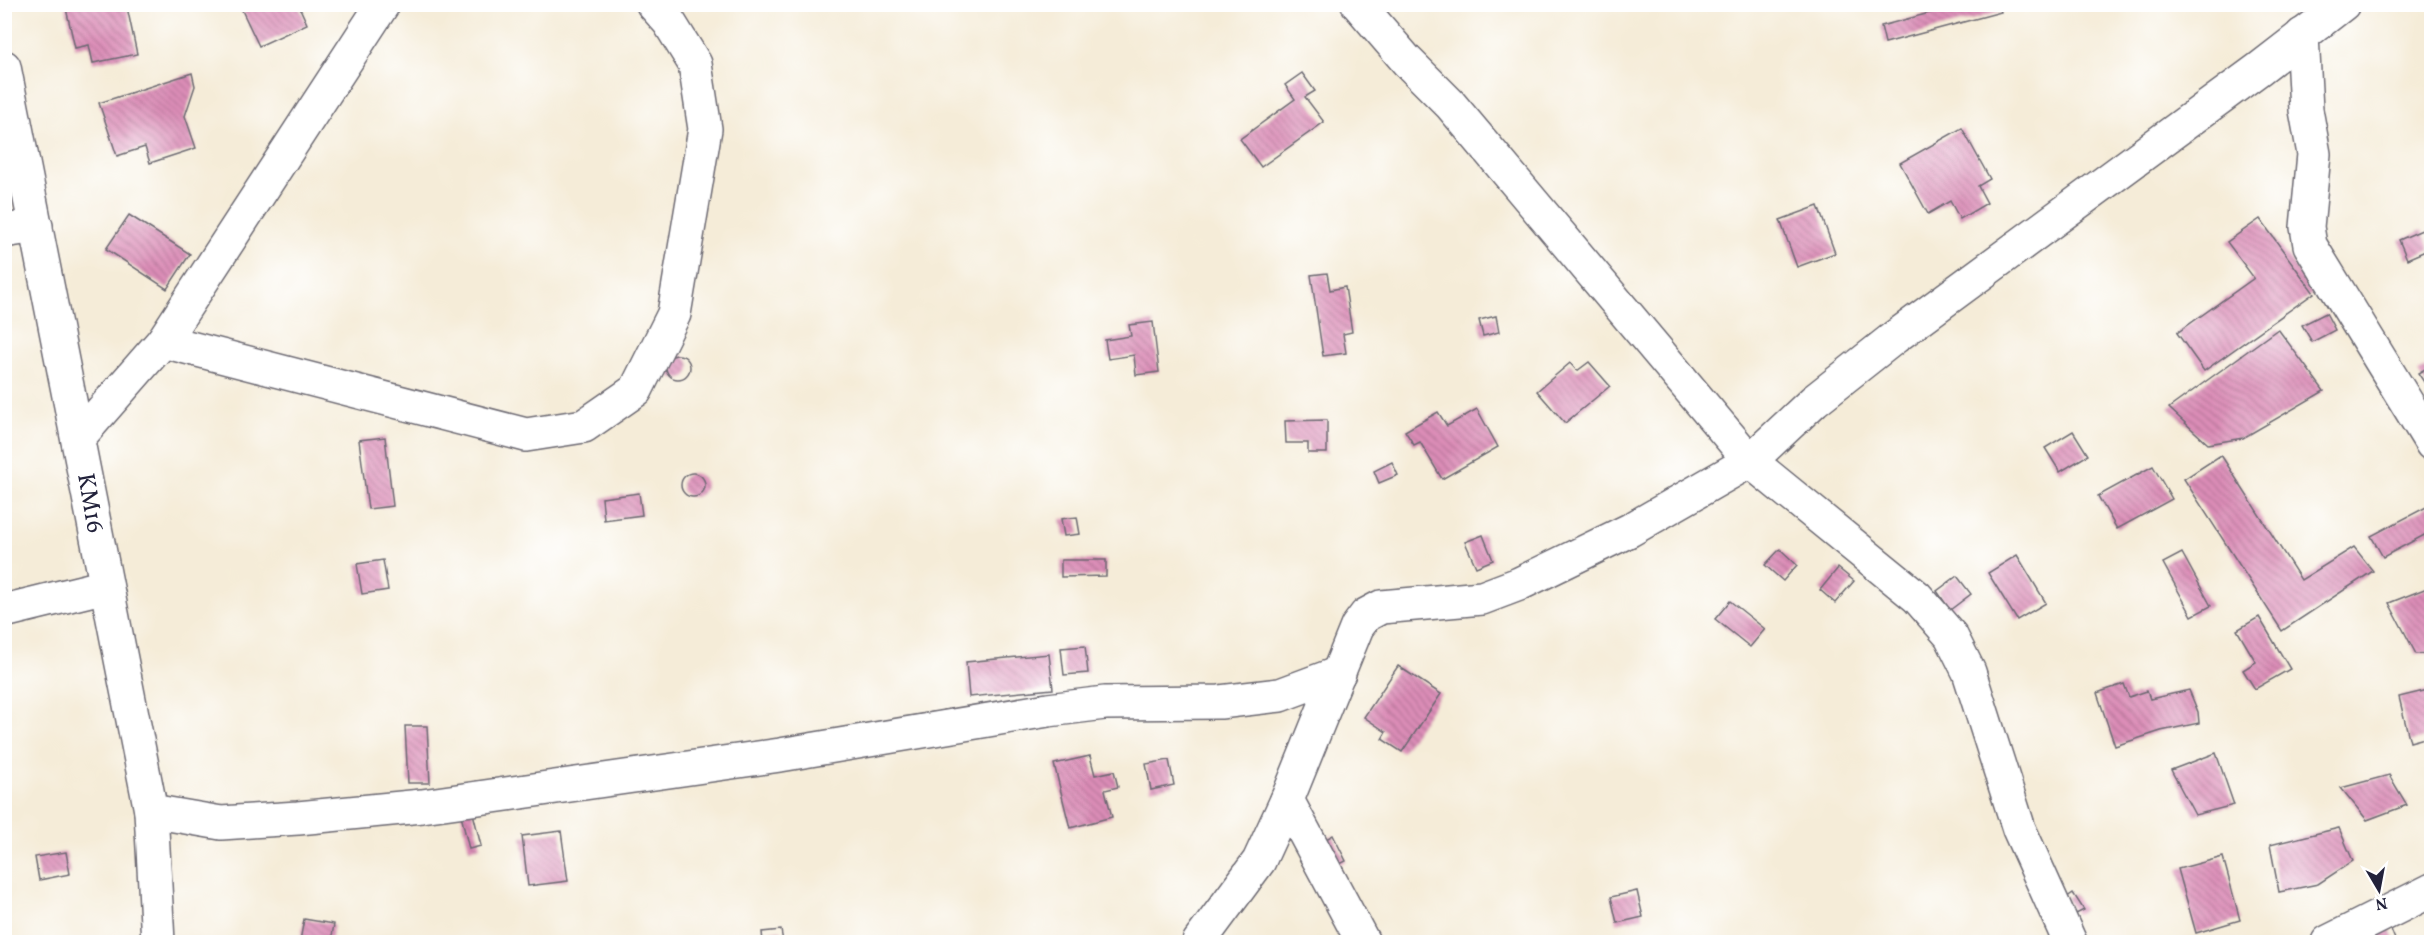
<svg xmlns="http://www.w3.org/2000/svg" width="2436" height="947" font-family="Vollkorn,serif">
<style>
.building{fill:url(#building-back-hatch)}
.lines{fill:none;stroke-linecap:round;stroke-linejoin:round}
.street-casing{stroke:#6c6972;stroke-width:36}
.secondary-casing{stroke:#6c6972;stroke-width:36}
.street{stroke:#fff;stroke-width:33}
.secondary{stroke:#fff;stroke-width:33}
.labels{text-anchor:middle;stroke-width:4.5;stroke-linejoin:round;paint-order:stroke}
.street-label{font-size:24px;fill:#22223b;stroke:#fff}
</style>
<defs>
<pattern id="building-back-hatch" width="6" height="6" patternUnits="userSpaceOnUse" patternTransform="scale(1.5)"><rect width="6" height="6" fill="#dc8db7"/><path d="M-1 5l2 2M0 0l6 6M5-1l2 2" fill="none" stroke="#b27396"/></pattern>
</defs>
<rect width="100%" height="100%" fill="#fff"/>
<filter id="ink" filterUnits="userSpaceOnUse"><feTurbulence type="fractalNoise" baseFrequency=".0167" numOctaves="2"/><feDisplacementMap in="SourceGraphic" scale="12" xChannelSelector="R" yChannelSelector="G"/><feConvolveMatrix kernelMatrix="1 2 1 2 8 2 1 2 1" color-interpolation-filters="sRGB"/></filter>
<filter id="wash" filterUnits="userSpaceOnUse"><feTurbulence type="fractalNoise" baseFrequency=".008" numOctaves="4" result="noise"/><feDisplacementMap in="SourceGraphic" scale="24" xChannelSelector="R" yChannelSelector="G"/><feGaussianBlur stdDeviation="1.35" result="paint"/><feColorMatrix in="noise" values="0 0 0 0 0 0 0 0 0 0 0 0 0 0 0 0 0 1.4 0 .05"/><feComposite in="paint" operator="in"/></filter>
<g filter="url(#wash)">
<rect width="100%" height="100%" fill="#f5ecd8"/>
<g id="blocks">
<g class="building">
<polygon points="65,4 135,4 127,7 137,54 93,63 89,45 75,48"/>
<polygon points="239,4 298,4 307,24 259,46"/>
<polygon points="1963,4 1999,4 2001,12 1885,43 1881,26"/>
<polygon points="192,73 195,86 185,116 196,148 150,163 145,147 117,156 99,103"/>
<polygon points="1302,73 1315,91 1305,97 1324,122 1261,167 1240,139 1295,99 1285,85"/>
<polygon points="1962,128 1990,179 1978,186 1987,203 1960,219 1950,201 1928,214 1900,163"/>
<polygon points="1818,206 1835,253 1797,267 1780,220"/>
<polygon points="129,215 190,254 167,289 106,249"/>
<polygon points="2260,219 2314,293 2204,371 2177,333 2254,278 2227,242"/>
<polygon points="2422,230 2430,249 2407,259 2399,240"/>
<polygon points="1327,273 1330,290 1345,287 1352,332 1343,334 1346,353 1323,356 1311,275"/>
<polygon points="2326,313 2335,330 2312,342 2302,325"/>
<polygon points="1496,316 1499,332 1483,336 1479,320"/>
<polygon points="1153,322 1159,372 1136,375 1134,355 1108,359 1105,340 1131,336 1129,325"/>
<polygon points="2278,329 2324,391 2243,438 2208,444 2169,408"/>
<circle cx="678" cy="367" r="12"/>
<polygon points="1589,362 1610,386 1565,423 1537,391 1570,363 1577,371"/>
<polygon points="2432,365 2432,394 2418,373"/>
<polygon points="1477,409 1498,447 1442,479 1420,442 1414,445 1405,431 1438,412 1447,426"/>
<polygon points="1327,420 1327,453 1308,453 1308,443 1286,443 1285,421"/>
<polygon points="2073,431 2088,455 2060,472 2045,448"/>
<polygon points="385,437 393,506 368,509 359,440"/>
<polygon points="2221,455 2301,580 2354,547 2373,571 2282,631 2184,479"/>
<polygon points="1392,462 1398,475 1379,483 1374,471"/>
<polygon points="2153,466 2172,499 2117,529 2098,496"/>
<circle cx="693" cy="485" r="12"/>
<polygon points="639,493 642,515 604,520 602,498"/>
<polygon points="2432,504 2432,531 2383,557 2371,536"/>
<polygon points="1077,517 1080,534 1064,536 1061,519"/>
<polygon points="1483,535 1493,560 1476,567 1465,542"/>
<polygon points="1780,549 1797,565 1783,581 1765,565"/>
<polygon points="2182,553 2211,606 2192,616 2163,563"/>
<polygon points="2017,555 2046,603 2017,620 1988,573"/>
<polygon points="383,560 388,590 362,594 357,564"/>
<polygon points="1061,560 1106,560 1106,576 1061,577"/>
<polygon points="1838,568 1854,581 1835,603 1820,590"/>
<polygon points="1957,576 1971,594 1950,610 1937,591"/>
<polygon points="2432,586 2432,653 2416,654 2389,603"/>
<polygon points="1730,601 1765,629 1750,647 1715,619"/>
<polygon points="2259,617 2290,669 2255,689 2243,670 2256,662 2237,630"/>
<polygon points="1085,646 1088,673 1064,675 1061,648"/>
<polygon points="1049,654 1053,689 969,697 966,662"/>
<polygon points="1398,666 1441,694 1402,752 1382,739 1386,732 1364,717"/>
<polygon points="2124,684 2129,697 2147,691 2150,699 2189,690 2198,712 2199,723 2161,731 2115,746 2097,693"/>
<polygon points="2432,689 2432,736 2410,742 2399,697"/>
<polygon points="405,726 427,726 430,783 408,783"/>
<polygon points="2216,753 2234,805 2195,815 2171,770"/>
<polygon points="1090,756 1095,775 1114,771 1118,787 1105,790 1112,817 1070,828 1054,764"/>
<polygon points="1169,760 1174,785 1151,790 1146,764"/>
<polygon points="2389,775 2407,805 2367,820 2341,788"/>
<polygon points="472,809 481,846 469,849 460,811"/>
<polygon points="2339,828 2353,861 2318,884 2279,892 2270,845"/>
<polygon points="561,831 568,881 528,886 522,836"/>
<polygon points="1333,835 1346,861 1332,868 1319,843"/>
<polygon points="66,852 70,874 39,880 35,857"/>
<polygon points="2223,857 2240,920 2196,933 2178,869"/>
<polygon points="1637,891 1643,917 1617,923 1611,897"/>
<polygon points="2073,893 2084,910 2076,914 2066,898"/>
<polygon points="304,919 334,924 331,942 300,941"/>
<polygon points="2390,927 2396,942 2349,942"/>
<polygon points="781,930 783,942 763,942 762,932"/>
</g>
</g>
</g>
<g filter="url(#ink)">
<use href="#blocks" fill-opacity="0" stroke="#6c6972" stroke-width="1.5"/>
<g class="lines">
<defs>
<g id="street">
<polyline points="1358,4 1407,61 1450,104 1750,461 1917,597 1951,636 1969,672 2019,829 2070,942"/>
<polyline points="2302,35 2306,110 2314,154 2307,227 2310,245 2432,444"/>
<polyline points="4,231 36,226"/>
<polyline points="163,341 526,435 584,426 636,390 674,314 705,129 695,64 669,22 653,4"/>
<polyline points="79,437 163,341 383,4"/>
<polyline points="4,611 106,586"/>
<polyline points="1287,800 1363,942"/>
<polyline points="151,811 221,823 298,818 422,806 780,755 1048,710 1105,703 1220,702 1280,695 1339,673"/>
<polyline points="1199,942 1259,861 1287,800 1357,627 1366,615 1381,607 1482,598 1519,584 1630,530 1750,461 1814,401 1895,337 2259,69 2343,4"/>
<polyline points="2328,942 2432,890"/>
</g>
<polyline id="secondary" points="4,67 151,811 158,942"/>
</defs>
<use href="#street" class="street-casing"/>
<use href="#secondary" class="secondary-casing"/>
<use href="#street" class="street"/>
<use href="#secondary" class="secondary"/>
</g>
</g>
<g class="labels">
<g class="street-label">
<text transform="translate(91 503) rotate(80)" y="8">KM16</text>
</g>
</g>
<rect width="2436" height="947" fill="none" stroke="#fff" stroke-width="24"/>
<g transform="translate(2379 890) rotate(170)" stroke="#ffffff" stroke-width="4.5" paint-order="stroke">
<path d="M0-4.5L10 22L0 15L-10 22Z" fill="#22223b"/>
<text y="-9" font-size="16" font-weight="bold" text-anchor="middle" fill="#22223b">N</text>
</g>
</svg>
